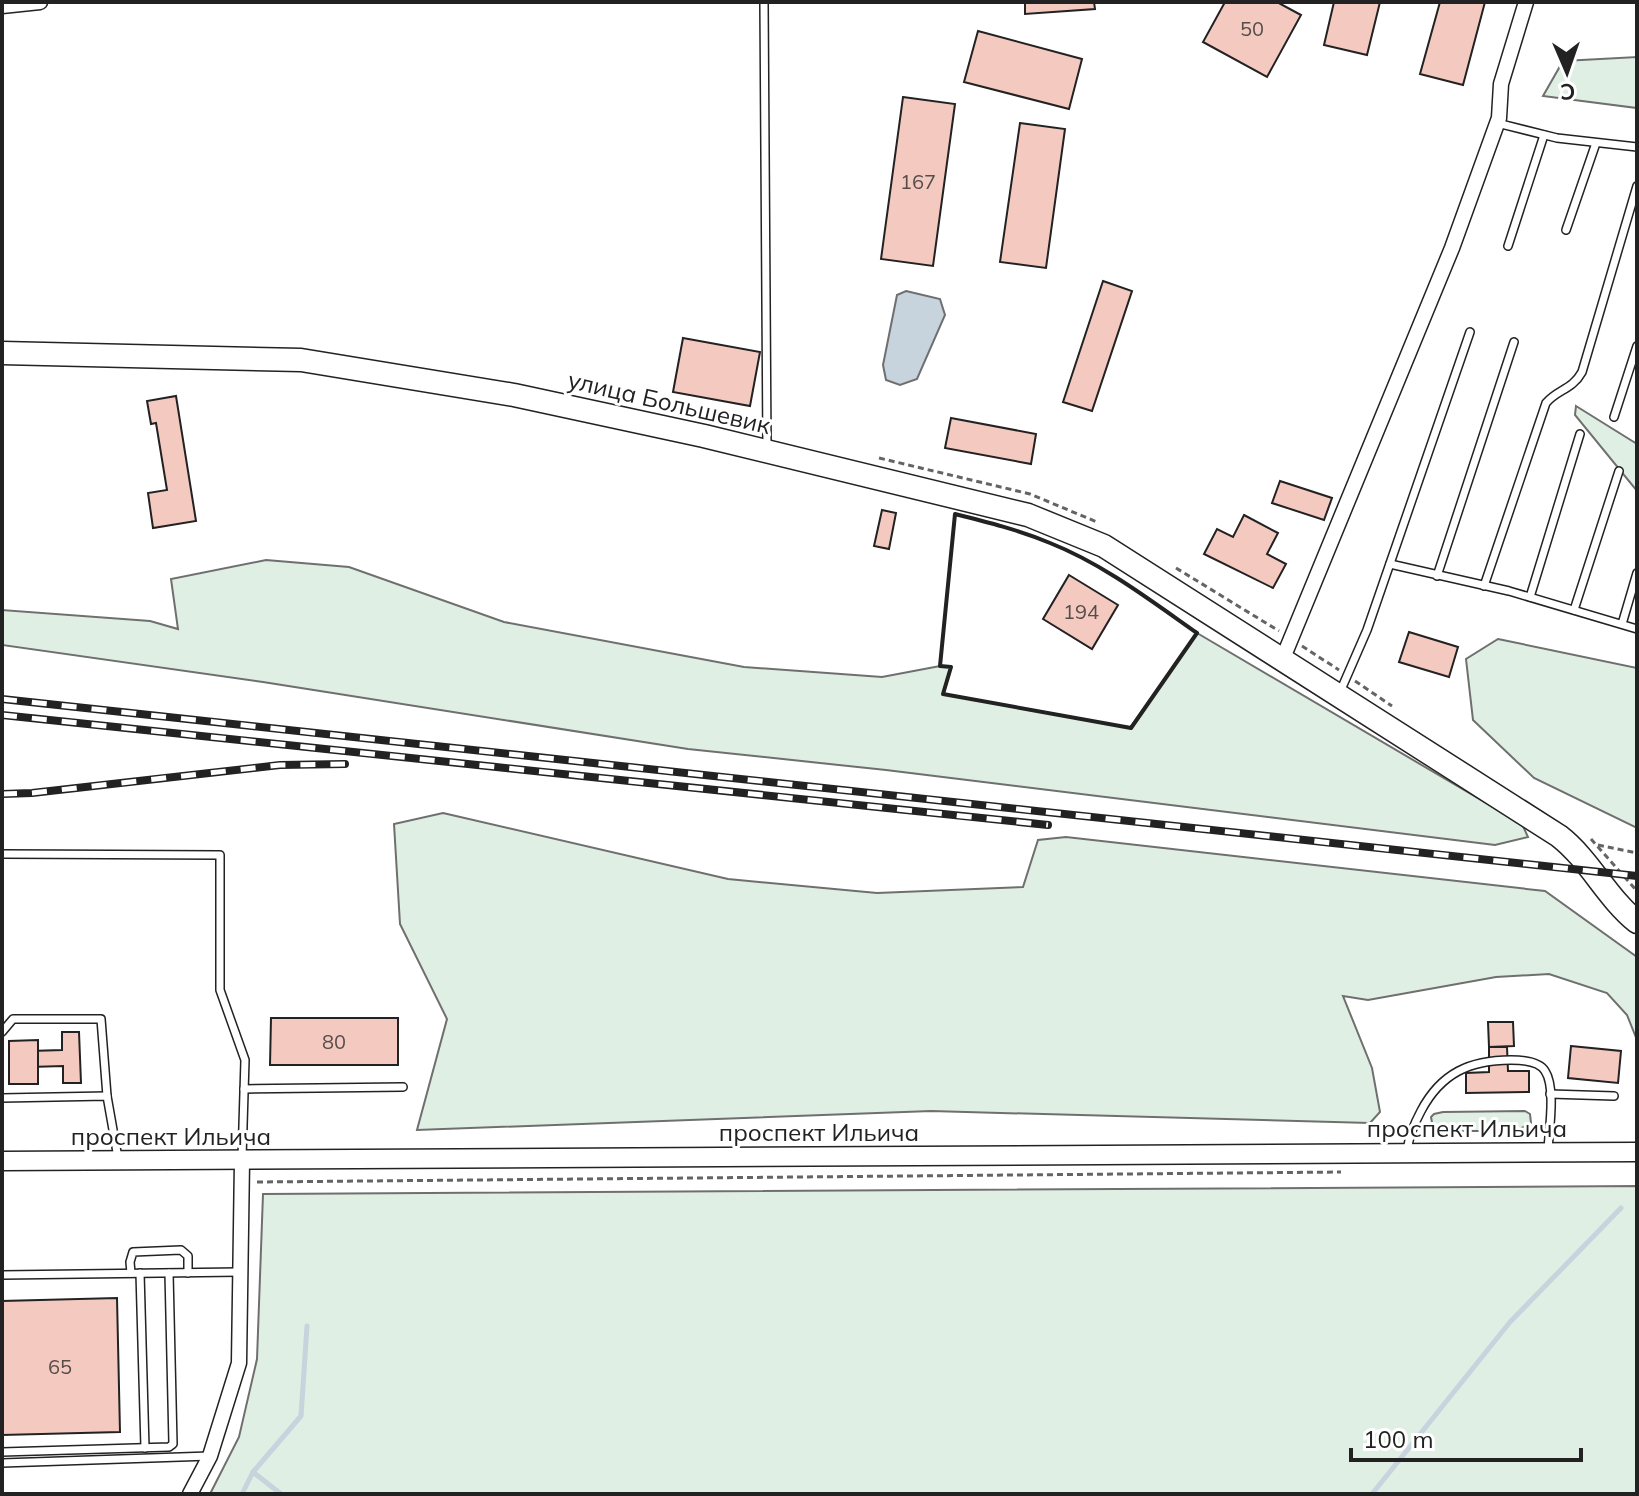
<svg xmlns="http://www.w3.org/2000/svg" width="1639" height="1496" font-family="Mulish,sans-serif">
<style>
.green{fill:#e0efe3;stroke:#6f6f6f;stroke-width:2}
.water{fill:#c7d3dd;stroke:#6f6f6f;stroke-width:2}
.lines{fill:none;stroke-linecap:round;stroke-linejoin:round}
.stream{stroke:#c7d3dd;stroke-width:5}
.building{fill:#f3c9c0;stroke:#222;stroke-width:2}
.service-casing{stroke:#222;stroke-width:10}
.minor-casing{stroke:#222;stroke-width:17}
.tertiary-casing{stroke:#222;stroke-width:21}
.primary-casing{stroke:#222;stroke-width:25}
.path{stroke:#646464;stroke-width:3;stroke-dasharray:6 4;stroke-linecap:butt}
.service{stroke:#fff;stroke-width:7}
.minor{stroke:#fff;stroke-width:14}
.tertiary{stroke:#fff;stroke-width:18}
.primary{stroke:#fff;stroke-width:22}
.rail-casing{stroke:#222;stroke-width:8}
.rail{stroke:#fff;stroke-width:5;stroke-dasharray:15;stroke-linecap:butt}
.wall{stroke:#222;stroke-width:4}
.labels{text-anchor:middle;stroke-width:6;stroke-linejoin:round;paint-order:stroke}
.number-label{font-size:20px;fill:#564c4a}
.street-label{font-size:24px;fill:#222;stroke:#fff}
</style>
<rect width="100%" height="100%" fill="#fff"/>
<g class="green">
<polygon points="1637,57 1637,108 1543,96 1563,61"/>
<polygon points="1576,406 1637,444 1637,491 1575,415"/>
<polygon points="266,560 349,567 504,622 744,667 882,677 940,666 951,667 943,694 1130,728 1197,633 1522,824 1528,837 1495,845 886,770 688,749 263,682 2,645 2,610 150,621 178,629 171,579"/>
<polygon points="1498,639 1637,668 1637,828 1534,778 1473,720 1466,659"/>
<polygon points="443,813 728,879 877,893 1023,887 1038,840 1066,837 1545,891 1637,957 1637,1040 1627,1015 1607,993 1549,974 1496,977 1368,1000 1343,996 1372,1068 1380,1112 1370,1123 931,1111 417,1130 447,1019 400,924 394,824"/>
<polygon points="1525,1111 1530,1114 1531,1123 1516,1131 1441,1131 1433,1128 1431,1117 1434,1114 1443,1112"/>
<polygon points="1637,1186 1637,1494 210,1494 239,1437 257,1359 263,1194"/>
</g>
<polygon class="water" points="906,291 940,299 945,315 917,379 900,385 886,380 883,365 897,295"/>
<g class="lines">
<g class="stream">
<polyline points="253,1472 281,1494"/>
<polyline points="242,1494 253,1472 301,1416 307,1326"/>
<polyline points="1372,1494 1510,1322 1621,1208"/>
</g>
</g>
<g class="building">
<polygon points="1025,2 1094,2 1095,9 1025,14"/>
<polygon points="1225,2 1277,2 1301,15 1267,77 1203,42"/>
<polygon points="1334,2 1380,2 1367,55 1324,45"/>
<polygon points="1440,2 1485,2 1463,85 1420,74"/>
<polygon points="978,31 1082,59 1069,109 964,82"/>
<polygon points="903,97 955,104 933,266 881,259"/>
<polygon points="1020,123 1065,129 1046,268 1000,262"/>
<polygon points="1103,281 1132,291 1092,411 1063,402"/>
<polygon points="683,338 760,352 750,406 673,392"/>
<polygon points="176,396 196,521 153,528 148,493 167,490 156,423 151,424 147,401"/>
<polygon points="951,418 1036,434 1031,464 945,448"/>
<polygon points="1280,481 1332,498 1324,520 1272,503"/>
<polygon points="882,510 896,513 889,549 874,546"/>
<polygon points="1244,515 1278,533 1267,554 1286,564 1273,588 1204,554 1217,529 1233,537"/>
<polygon points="1069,575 1118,605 1092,649 1043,619"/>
<polygon points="1409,632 1458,647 1449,677 1399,662"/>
<polygon points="271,1018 398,1018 398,1065 270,1065"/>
<polygon points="1488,1022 1513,1022 1514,1046 1489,1047"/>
<polygon points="62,1032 79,1032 81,1083 63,1083 63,1066 30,1067 30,1051 62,1050"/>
<polygon points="38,1040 38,1084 9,1084 9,1041"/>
<polygon points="1571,1046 1621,1051 1618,1083 1568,1078"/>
<polygon points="1489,1047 1507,1047 1508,1071 1529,1071 1529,1092 1466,1093 1466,1073 1489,1072"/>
<polygon points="117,1298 120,1432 2,1435 2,1301"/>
</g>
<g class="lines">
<defs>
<g id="service">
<polyline points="764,2 767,448"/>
<polyline points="1497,123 1557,138 1637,147"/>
<polyline points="1566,230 1596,143"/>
<polyline points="1508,246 1544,135"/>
<polyline points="1614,417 1637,346"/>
<polyline points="1390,564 1509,591 1637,629"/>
<polyline points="1437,576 1514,342"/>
<path d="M1484,586L1546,403C1558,389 1572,390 1582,372L1637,186"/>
<polyline points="1530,597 1580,434"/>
<polyline points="1574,610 1619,471"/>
<polyline points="1622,624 1637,573"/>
<polyline points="1340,692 1367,630 1470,332"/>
<polyline points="2,854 220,855 220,990 245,1060 242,1158"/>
<polyline points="2,1032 13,1019 101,1019 107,1096"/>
<polyline points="244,1089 403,1087"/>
<polyline points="1550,1094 1614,1096"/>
<polyline points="2,1098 107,1096 118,1158"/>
<path d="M1407,1151C1409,1136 1414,1124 1421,1111C1441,1073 1470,1060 1511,1060C1522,1060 1539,1061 1545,1071C1556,1087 1549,1130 1548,1150"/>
<polyline points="131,1273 130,1262 133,1252 181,1250 188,1256 188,1273"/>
<polyline points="140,1273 145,1448"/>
<polyline points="2,1275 240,1272"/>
<polyline points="2,1452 169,1447 173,1444 169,1273"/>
<polyline points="2,1463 210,1456"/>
</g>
<g id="minor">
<polyline points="2,6 40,2"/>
<polyline points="1283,658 1452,248 1499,118 1501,84 1526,2"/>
<polyline points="190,1494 210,1456 239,1363 242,1161"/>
</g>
<polyline id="tertiary" points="2,1161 1637,1152"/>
<path id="primary" d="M2,353L301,360L514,395L704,436L1028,515L1104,546L1559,836C1590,860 1606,897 1637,922"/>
</defs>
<use href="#service" class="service-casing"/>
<use href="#minor" class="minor-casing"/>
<use href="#tertiary" class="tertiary-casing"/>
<use href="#primary" class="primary-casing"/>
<g class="path">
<polyline points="879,458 1030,494 1097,522"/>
<polyline points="1176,568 1279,631"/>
<polyline points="1302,646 1339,670"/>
<polyline points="1355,681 1392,706"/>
<polyline points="1591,839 1637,891"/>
<polyline points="1598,845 1637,853"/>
<polyline points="257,1182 1341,1172"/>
</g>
<use href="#service" class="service"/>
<use href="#minor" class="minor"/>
<use href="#tertiary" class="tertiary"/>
<use href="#primary" class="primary"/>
<defs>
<g id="rail">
<polyline points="2,699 1637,876"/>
<polyline points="2,715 1048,825"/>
<polyline points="2,794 32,793 280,765 345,764"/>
</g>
</defs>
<use href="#rail" class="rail-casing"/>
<use href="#rail" class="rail"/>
<path class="wall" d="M955,514C987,522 1019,530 1050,543C1103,564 1150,600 1197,633L1131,728L943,694L951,667L940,666Z"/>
</g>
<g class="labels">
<g class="number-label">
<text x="1252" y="36">50</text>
<text x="918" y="189">167</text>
<text x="1081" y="619">194</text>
<text x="334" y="1049">80</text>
<text x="60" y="1374">65</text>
</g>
<g class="street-label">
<text transform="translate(669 403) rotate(13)" y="8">улица Большевик</text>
<text x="1467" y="1137">проспект Ильича</text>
<text x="819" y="1141">проспект Ильича</text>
<text x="171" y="1145">проспект Ильича</text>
</g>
</g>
<rect width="1639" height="1496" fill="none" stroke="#222222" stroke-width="8"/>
<g transform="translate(1567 72) rotate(178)" stroke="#ffffff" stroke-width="6" paint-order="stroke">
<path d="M0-6L14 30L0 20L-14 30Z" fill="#222222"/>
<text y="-12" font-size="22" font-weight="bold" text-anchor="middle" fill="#222222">С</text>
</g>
<path d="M1351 1448v12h230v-12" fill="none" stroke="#222222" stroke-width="4"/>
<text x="1363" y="1448" font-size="24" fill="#222222" stroke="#ffffff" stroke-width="6" paint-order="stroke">100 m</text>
</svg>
